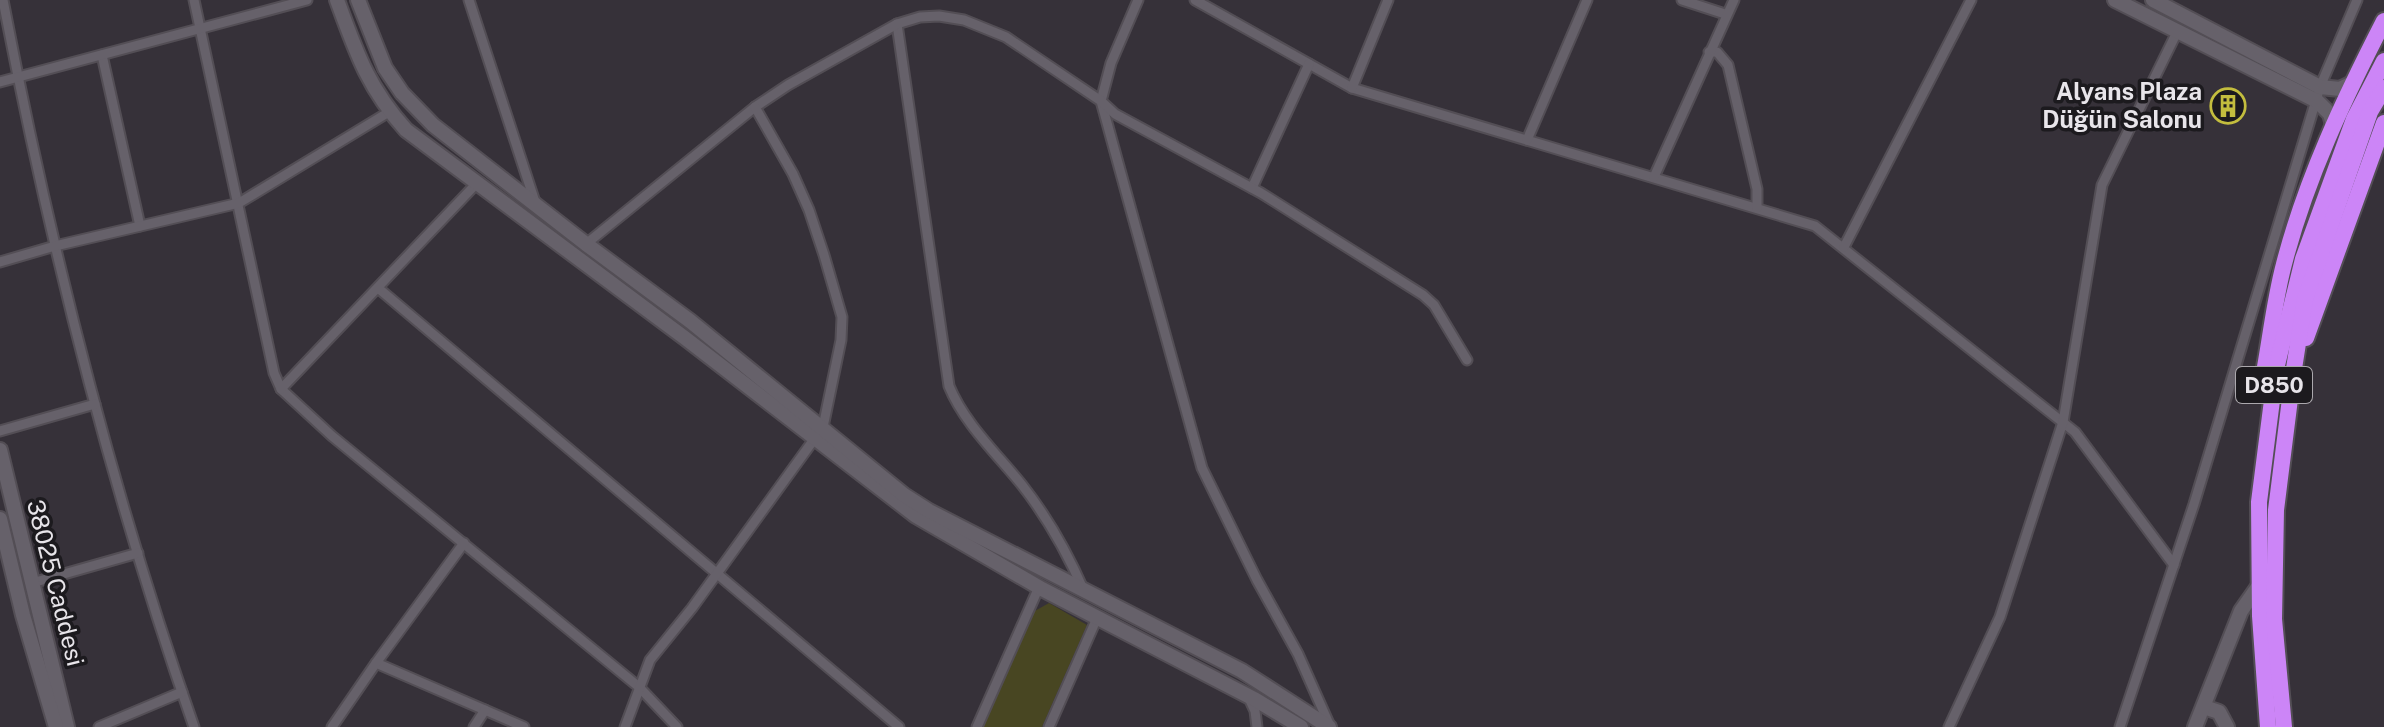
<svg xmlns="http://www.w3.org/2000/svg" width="2384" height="727" font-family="'Public Sans',sans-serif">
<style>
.green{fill:#484622}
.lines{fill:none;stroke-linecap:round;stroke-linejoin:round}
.street-casing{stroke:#534e55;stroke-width:13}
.secondary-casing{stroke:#534e55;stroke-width:18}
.highway-casing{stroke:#534e55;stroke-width:20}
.street{stroke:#66616a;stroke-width:9}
.secondary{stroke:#66616a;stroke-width:14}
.highway{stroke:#cc85f7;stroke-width:16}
.labels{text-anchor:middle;stroke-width:7;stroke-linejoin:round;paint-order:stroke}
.shield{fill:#1c1a1e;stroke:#aba8ad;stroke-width:2}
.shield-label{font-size:22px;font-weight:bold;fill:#e8e5ea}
.poi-label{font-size:24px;font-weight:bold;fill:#e8e5ea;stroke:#1c1a1e;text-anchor:end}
.street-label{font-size:24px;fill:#e8e5ea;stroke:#1c1a1e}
</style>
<rect width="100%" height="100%" fill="#363139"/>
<polygon class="green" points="1049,603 1087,625 1042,727 982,727 1033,612"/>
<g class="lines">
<defs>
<g id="street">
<path d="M3,0C50,246 111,490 194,727"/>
<polyline points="194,0 274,373 281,389 332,436 639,687 677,727"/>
<polyline points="469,0 535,202"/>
<polyline points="1138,0 1111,63 1101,101 1202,468 1257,580 1298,654 1330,726"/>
<polyline points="1195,0 1352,88 1815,226 2075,432 2174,565"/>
<polyline points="1682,0 1725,14"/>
<path d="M897,24L949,386C964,423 997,454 1022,485C1048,518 1067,552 1084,591"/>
<polyline points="1709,52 1717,52 1728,65 1757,189 1757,208"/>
<polyline points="102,55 140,226"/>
<polyline points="0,82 307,0"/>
<polyline points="1352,88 1388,0"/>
<polyline points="1527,140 1587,0"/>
<polyline points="1654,177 1734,0"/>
<polyline points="1252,188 1309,64"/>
<polyline points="586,244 755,107 788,85 897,24 920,17 939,16 964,20 1006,37 1101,101 1115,114 1261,193 1423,295 1434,305 1467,360"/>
<polyline points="1844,247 1971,0"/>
<polyline points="0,262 55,246 239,203 389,112"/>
<polyline points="378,288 899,727"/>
<polyline points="281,389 477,183"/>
<polyline points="0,431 95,404"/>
<polyline points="32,583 138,553"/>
<polyline points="376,663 524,727"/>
<polyline points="1248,696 1255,711 1257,727"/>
<polyline points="99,727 182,692"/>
<polyline points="332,727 376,663 464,543"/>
<polyline points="474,727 485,710"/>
<polyline points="625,727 650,660 692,608 823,427 841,340 842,317 824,255 809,210 793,174 755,107"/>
<polyline points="977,727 1039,587"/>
<polyline points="1049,727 1097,618"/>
<polyline points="1949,727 2000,617 2063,422 2102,185 2177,32"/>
<polyline points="2120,727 2194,504 2320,87 2357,0"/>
</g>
<g id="secondary">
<path d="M337,0C356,52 368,88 406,130L685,338L916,516L1042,589L1256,700L1301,727"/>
<polyline points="358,0 385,68 402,93 433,125 586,244 690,321 904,495 929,511 1242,671 1329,727"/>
<polyline points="2115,0 2317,101 2330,114 2333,125"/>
<polyline points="2153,0 2320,87 2340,89 2352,83"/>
<polyline points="0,450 67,727"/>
<polyline points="0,519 23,615 56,727"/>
<polyline points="2204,707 2219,712 2227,727"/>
<polyline points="2195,727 2241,611 2260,584"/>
</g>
<g id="highway">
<polyline points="2306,338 2384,123"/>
<path d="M2267,377L2265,367C2271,333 2275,298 2284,264C2306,179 2344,99 2384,21"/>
<polyline points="2268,727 2260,616 2259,502 2276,369 2303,259 2354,119 2384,61"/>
<polyline points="2284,727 2274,619 2276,510 2293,375 2305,299 2370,112 2384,88"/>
</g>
</defs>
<use href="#street" class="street-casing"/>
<use href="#secondary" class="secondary-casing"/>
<use href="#highway" class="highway-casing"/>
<use href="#street" class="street"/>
<use href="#secondary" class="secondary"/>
<use href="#highway" class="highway"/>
</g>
<defs>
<symbol id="building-ring" viewBox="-11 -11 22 22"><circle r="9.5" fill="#1c1a1e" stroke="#c3bd3e" stroke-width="1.5"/><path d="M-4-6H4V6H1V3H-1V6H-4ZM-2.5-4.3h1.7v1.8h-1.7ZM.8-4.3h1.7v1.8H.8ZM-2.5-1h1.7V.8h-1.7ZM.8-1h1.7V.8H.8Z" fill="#c3bd3e"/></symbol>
</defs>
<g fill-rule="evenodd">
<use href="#building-ring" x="2208" y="86" width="40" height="40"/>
</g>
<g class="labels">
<rect class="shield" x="2236" y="367" width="76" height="36" rx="6"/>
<g class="shield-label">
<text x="2274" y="393">D850</text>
</g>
<g class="poi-label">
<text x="2202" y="100">Alyans Plaza<tspan x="2202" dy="28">Düğün Salonu</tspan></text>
</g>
<g class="street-label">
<text transform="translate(55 583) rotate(76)" y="8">38025 Caddesi</text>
</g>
</g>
</svg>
